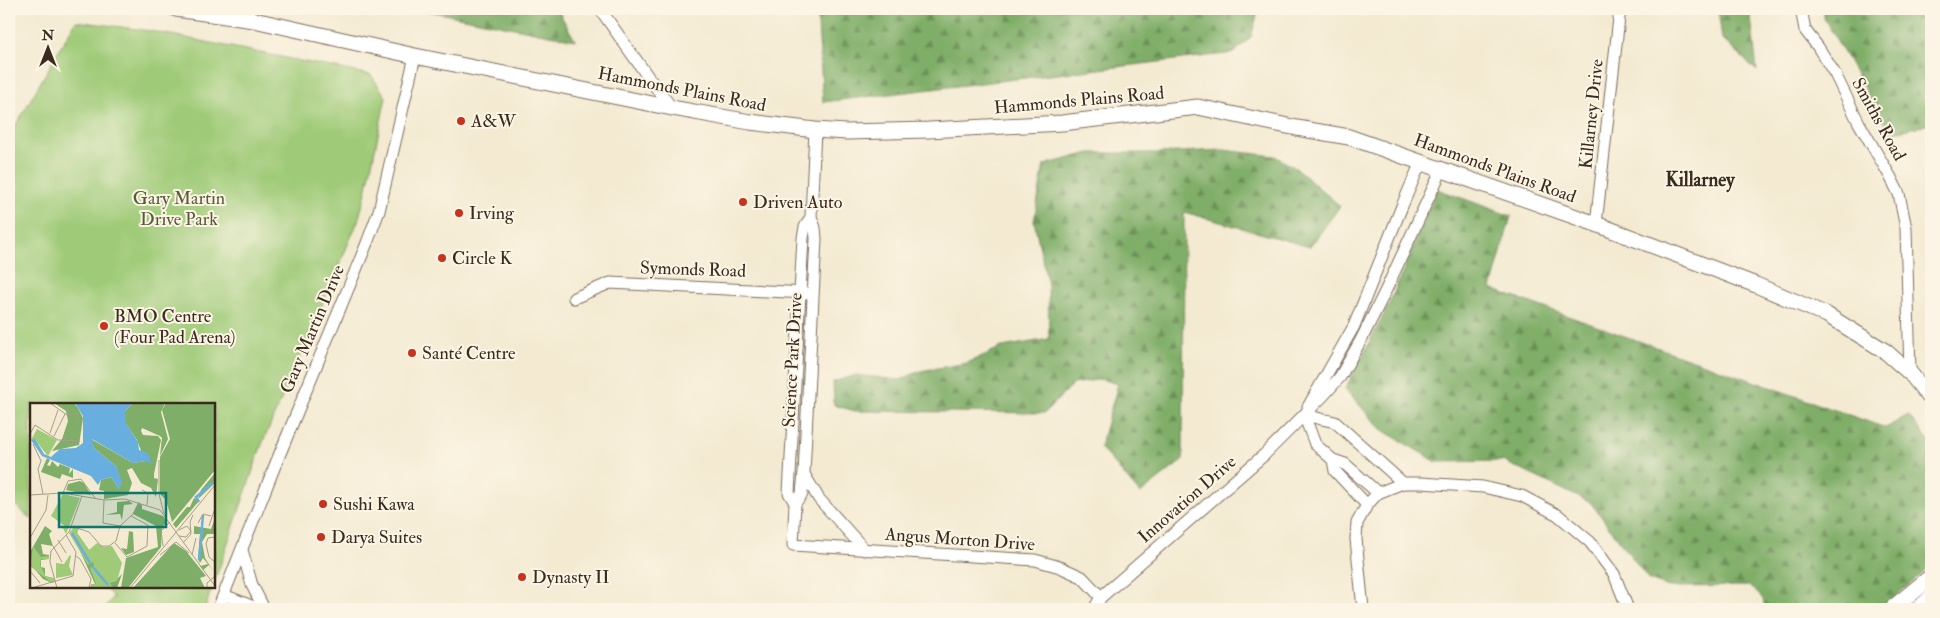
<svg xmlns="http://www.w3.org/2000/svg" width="1940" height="618" font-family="'IM FELL Double Pica',serif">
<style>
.forest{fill:url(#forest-firs);stroke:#5d6c43}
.green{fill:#9fca77;stroke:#6d7a4a}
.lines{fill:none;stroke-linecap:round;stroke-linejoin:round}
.minor-casing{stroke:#7b6d5d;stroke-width:13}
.major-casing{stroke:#7b6d5d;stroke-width:17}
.highway-casing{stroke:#7b6d5d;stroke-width:18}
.minor{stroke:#fff;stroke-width:11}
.major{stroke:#fff;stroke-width:15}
.highway{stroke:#fff;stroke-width:16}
.poi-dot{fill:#c8321e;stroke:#fcf5e5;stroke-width:2}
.labels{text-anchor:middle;stroke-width:4;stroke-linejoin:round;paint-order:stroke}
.street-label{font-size:18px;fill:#3b2a1e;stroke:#fcf5e5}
.poi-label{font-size:18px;fill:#3b2a1e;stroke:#fcf5e5;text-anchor:start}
.park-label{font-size:18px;fill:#595a39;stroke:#fcf5e5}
.neighbourhood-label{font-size:19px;font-weight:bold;fill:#3b2a1e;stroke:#fcf5e5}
.inset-river{fill:none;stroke:#68afdf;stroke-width:2.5}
.inset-road{fill:none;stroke:#a99d89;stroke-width:1}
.view{fill:#0f766e;fill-opacity:0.15;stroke:#0f766e;stroke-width:2.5}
.inset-edge{fill:none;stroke:#3b2a1e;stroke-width:2.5}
</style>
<defs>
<pattern id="forest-firs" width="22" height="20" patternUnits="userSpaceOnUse" patternTransform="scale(1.25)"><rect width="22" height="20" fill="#7fae68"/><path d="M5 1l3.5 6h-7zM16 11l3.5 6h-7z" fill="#698e55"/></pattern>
</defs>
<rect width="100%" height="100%" fill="#fcf5e5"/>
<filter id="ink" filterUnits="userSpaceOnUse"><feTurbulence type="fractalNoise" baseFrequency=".02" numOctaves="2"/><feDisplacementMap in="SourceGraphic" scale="10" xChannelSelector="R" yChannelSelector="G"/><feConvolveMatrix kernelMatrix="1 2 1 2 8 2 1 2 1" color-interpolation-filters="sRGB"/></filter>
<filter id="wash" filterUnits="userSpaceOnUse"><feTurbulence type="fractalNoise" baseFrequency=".0096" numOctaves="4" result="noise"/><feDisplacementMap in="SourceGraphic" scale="20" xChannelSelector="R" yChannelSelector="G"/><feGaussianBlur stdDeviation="1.12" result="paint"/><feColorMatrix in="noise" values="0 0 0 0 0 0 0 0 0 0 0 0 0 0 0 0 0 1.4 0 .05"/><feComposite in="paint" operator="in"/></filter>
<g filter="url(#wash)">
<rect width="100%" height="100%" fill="#f3ead1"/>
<g class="forest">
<polygon points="418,9 557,9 575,40"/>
<polygon points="817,9 1259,9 1251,37 1234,53 823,102"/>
<polygon points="1718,9 1750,9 1757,71 1722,39"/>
<polygon points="1824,9 1931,9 1931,124 1890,133 1824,18"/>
<polygon points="1223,150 1275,156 1297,169 1340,206 1310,247 1184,212 1183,460 1140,494 1100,447 1118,384 1101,379 1073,384 1045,413 855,411 834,405 833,382 856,375 900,380 920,371 967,363 1002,347 1049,339 1048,285 1034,221 1044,165 1089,153 1157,153"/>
<polygon points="1437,189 1511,216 1491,289 1886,428 1908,415 1931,443 1931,564 1928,569 1880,609 1765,609 1763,599 1750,586 1669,587 1649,580 1591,503 1503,461 1437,462 1382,430 1345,389 1390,302"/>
</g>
<g class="green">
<polygon points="76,21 151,31 371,75 386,97 366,192 358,221 262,444 214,583 214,404 31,404 31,519 9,500 9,137"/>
<polygon points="103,587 212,587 205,609 105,609 104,607 114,597"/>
</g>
</g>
<g filter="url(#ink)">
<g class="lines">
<defs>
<g id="minor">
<polyline points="600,9 651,81 672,108"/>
<polyline points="1801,9 1805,30 1818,47 1835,74 1859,123 1890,176 1899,194 1906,228 1910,373"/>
<polyline points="811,217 805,227 803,238 789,493 795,503 793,545 1035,560 1060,567 1082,577 1101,597"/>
<polyline points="1596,224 1620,9"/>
<polyline points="574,298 610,283 807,293"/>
<polyline points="1308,407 1354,326 1402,206 1421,162"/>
<polyline points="1304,415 1335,422 1403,483"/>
<polyline points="1304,415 1315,444 1333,460 1345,464 1378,493"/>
<polyline points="1333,460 1335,471 1367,505"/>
<polyline points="804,474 819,499 865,550"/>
<polyline points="795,503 802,494 804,473 816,239 815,228 811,217 815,130"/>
<polyline points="242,550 252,585 264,609"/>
<polyline points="224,595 259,609"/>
<polyline points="218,609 274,468 367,243 379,211 415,56"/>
<polyline points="1094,609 1101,597 1264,455 1323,396 1340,377 1361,340 1384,294 1442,169"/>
<polyline points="1363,609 1356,539 1357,523 1367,505 1378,493 1403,483 1421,483 1483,487 1522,496 1558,515 1590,542 1614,574 1628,609"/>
</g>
<polyline id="major" points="176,9 254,20 415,56 672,108 750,122 815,130 846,132 929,130 1062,123 1198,107 1297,128 1349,137 1596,224 1756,285 1827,315 1885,351 1910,373 1931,399"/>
<g id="highway">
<polyline points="1892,609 1931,577"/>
<polyline points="1919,609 1931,598"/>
</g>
</defs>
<use href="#minor" class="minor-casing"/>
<use href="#major" class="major-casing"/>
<use href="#highway" class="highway-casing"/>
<use href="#minor" class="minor"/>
<use href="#major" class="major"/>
<use href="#highway" class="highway"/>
</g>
</g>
<g class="poi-dot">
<circle cx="461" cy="121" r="5"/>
<circle cx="743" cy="202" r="5"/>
<circle cx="459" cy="213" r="5"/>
<circle cx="442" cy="258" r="5"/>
<circle cx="104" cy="326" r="5"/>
<circle cx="412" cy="353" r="5"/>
<circle cx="323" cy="504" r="5"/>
<circle cx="321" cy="537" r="5"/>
<circle cx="522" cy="577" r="5"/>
</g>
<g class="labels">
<g class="street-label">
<text transform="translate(682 89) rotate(11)" y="6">Hammonds Plains Road</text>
<text transform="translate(1079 100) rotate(-5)" y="6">Hammonds Plains Road</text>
<text transform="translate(1591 114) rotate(-84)" y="6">Killarney Drive</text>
<text transform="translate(1879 119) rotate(61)" y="6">Smiths Road</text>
<text transform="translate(1495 168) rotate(20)" y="6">Hammonds Plains Road</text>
<text transform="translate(693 269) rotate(2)" y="6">Symonds Road</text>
<text transform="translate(312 329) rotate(-67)" y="6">Gary Martin Drive</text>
<text transform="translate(792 360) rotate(-87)" y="6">Science Park Drive</text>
<text transform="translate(1187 499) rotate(-41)" y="6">Innovation Drive</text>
<text transform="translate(960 539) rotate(4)" y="6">Angus Morton Drive</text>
</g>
<g class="poi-label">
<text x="471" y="127">A&amp;W</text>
<text x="753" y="208">Driven Auto</text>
<text x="469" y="219">Irving</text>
<text x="452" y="264">Circle K</text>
<text x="114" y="322">BMO Centre<tspan x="114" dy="21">(Four Pad Arena)</tspan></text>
<text x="422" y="359">Santé Centre</text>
<text x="333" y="510">Sushi Kawa</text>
<text x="331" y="543">Darya Suites</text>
<text x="532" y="583">Dynasty II</text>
</g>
<g class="park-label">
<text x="179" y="204">Gary Martin<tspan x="179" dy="21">Drive Park</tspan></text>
</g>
<g class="neighbourhood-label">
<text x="1700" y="186">Killarney</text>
</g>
</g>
<g transform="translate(30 403)">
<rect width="185" height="185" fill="#f3ead1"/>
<path d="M24,0H44L48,5L53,15L49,42L22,48L32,36L38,18L36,8ZM103,0H135L131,9L138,36L130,53L132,35L130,33L112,25L111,28L113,32L128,33L131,37L124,71V75L128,76L126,94L121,85L111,80L102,65L97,67L102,80L98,92L74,96V88L69,87L71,77L81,74L89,86L87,64L64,45L61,36L103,60L115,58L107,37L94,18L95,8ZM136,0H185V67L142,119L136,97L130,91V54L140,36L132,7ZM17,55L20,57L17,62L20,63L22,58L28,64L30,61L40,65L39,71L43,66V75L32,71L30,76L11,69ZM185,70V80L168,96L171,87ZM50,78L54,80L61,92L36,87L38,81ZM164,95L169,98L146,125L143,121L157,104H160ZM99,98L103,101L94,102L92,117L90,111L75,112L87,109V99ZM108,100L112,102V106L133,113L137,119L132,124L131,144L98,185H91L96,155L128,144L126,123L103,111ZM185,115V131H177L172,139L175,155L184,169L179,162L173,167L170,163L178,161L173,155L170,160L168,156L170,131H164V123L181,126ZM15,123L22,128L19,131L23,143L11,141L13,151L19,152V156L11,157V164L15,165V173L23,175L22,180L13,176L1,162L0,149ZM48,127L47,130L69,161L88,175L92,171L87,185H70L65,181L45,137L43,129ZM99,128L103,129L104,149L96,152L91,145L97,146ZM144,140L156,148L176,173L170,175L175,185H103Z" fill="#7fae68"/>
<path d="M7,26L27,37L18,53L5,37H1ZM33,91L50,95L36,131L33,125L35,123L21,113ZM44,124L49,126L46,129L59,147L67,140L74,144L82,143L92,160L87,178L80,180L83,185H60L61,181H66L60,165L64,162L63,159L58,162L39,130ZM3,143L11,154L19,153V156H11L10,162L16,174L24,175L25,179L22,180L0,163ZM40,152L41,153L39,163L43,172L26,175V160L34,161Z" fill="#9fca77"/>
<path d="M45,0H103L95,8V19L108,39L109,47L118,50L122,61L116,58L103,60L62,36L64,45L87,64L92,80L89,86L81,74L71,77L68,82L61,73L12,53L1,37L5,36L14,51L21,54L30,46L46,45L53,40V13Z" fill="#68afdf"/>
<path class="inset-river" d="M169,99L166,94L185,78M42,130L60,160M169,157L173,112M62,163L78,182"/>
<path class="inset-road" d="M20,0L37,12L47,10L48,19M20,30L28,7M0,31L5,22L28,37L50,38M24,33L35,11M3,41L11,58L8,66L13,91M129,57V91L134,111M112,87L118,90L117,102M33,90L38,78L51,76L65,95M0,92L33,90L74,97L95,96L130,107L185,183M74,97L73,120L90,123M168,120L173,111L181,113M41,123L59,129L71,143H79L86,138L90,123L103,111L109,99M179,123L184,108M149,133L156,134L161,128L157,123L149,127M185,134L178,135L176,141L179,154L185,159M0,135L16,107L18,92M28,137L36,150M85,140L97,154L117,143L118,122L101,113M153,140L161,131L160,119L163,112M23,143L32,159M133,143L131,128L140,119M130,152L146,139L159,150M162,152L166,135M46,153L50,156L61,176L59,185M0,168L10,180M5,184L43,173L46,149L36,132M27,185L20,159L21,148L39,129L52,93M100,185L185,82M177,185V180L185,173"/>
<path class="view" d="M29,90H136V124H29Z"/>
<rect width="185" height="185" class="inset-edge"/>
</g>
<rect width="1940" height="618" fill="none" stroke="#fcf5e5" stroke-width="30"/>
<g transform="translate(48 48)" stroke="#fcf5e5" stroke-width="4" paint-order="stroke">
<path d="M0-4L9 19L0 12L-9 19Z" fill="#3b2a1e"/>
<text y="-8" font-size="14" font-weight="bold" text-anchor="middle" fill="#3b2a1e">N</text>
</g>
</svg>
